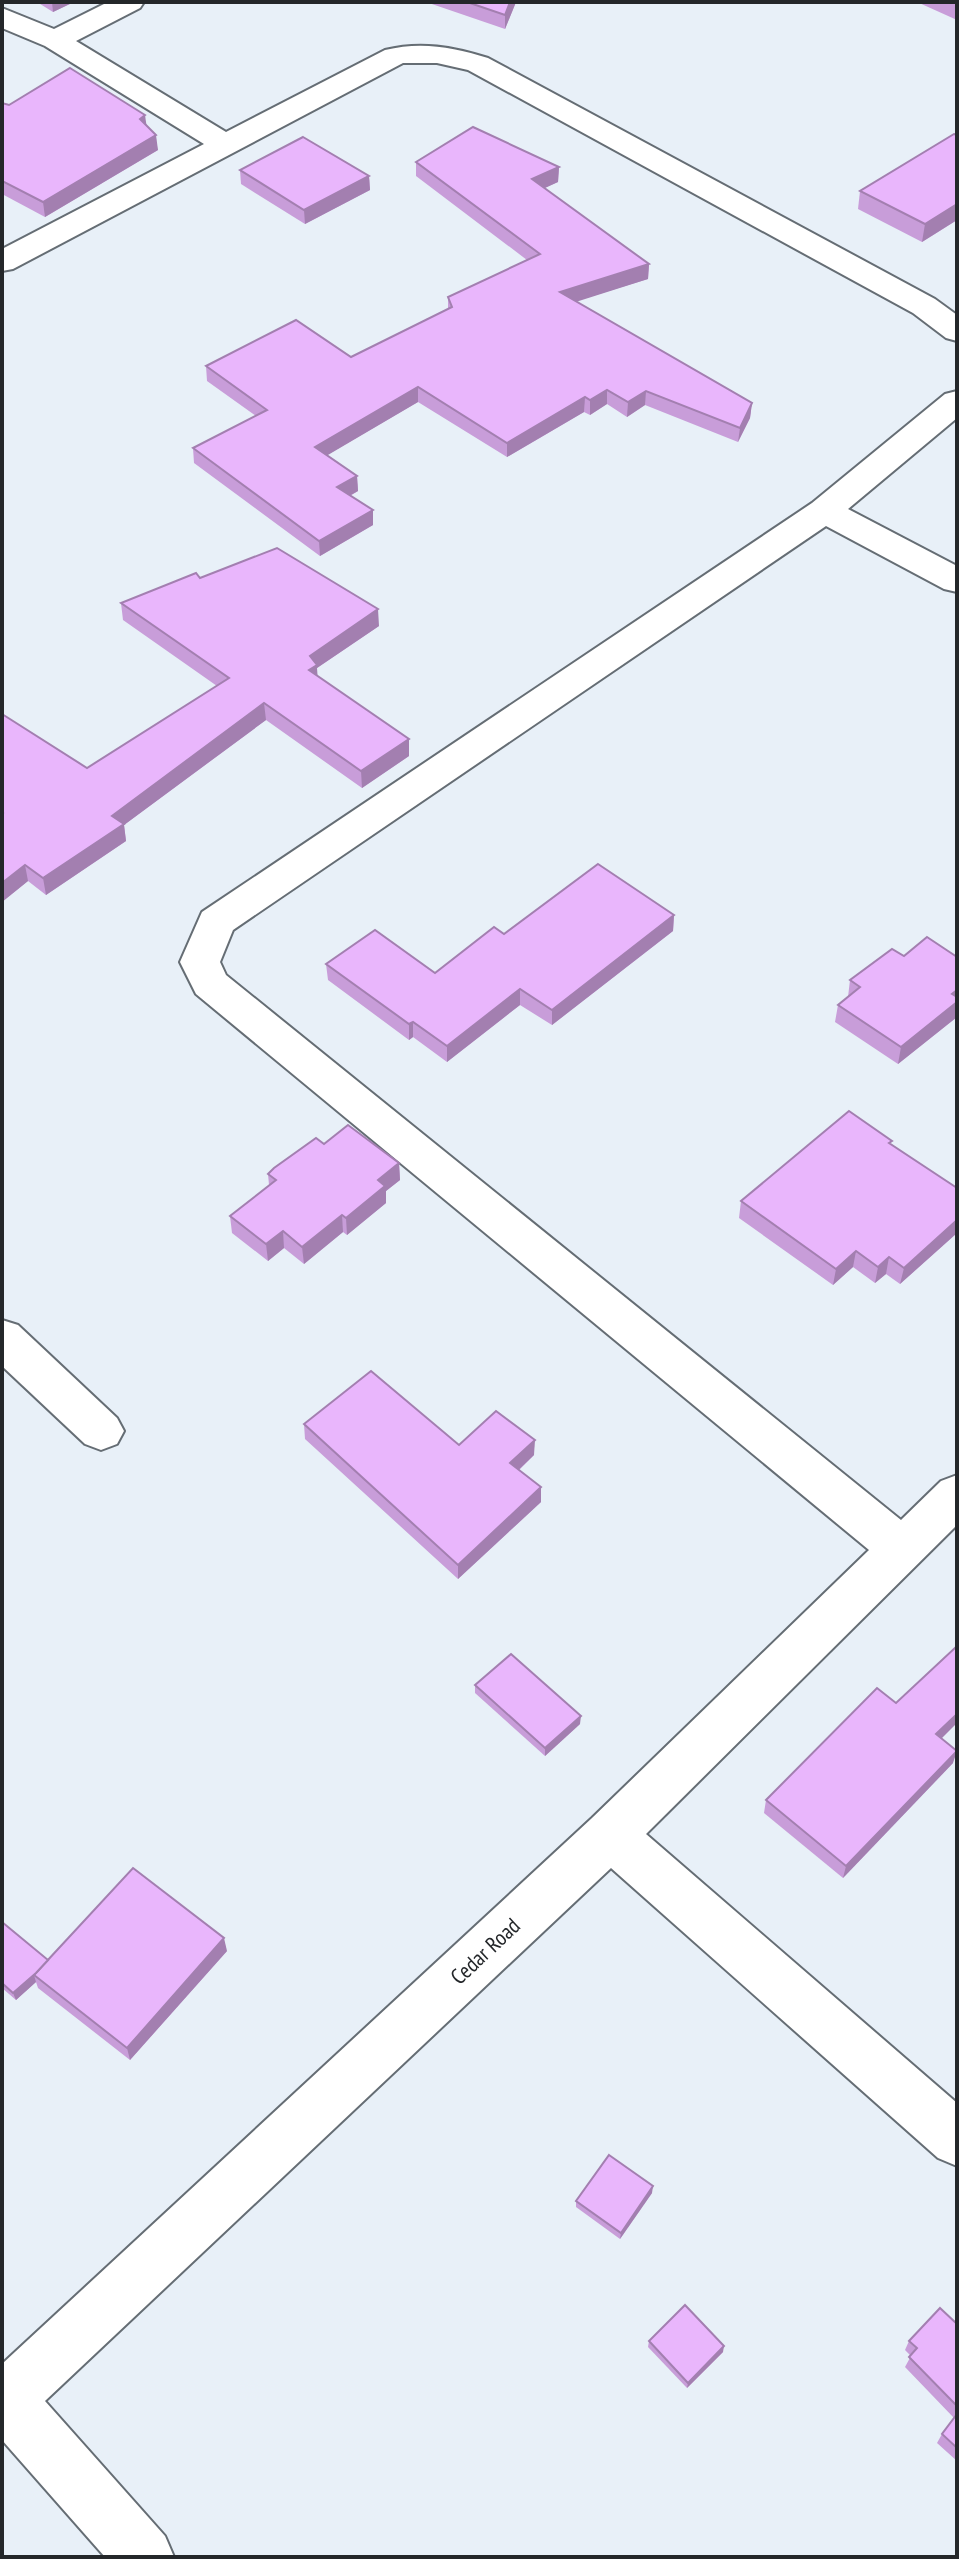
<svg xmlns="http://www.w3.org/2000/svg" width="959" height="2559" font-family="'PT Sans Narrow',sans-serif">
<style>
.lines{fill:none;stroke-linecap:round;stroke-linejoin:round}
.minor-casing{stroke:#656d74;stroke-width:4}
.minor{fill:#fff;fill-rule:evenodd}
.wall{fill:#c89dd9}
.shaded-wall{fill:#a37fb0}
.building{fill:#e9b6fc;stroke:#a37fb0;stroke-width:2}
.labels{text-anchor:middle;stroke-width:7;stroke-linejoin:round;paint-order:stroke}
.street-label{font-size:22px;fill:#24272a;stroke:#fff}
</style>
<rect width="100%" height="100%" fill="#e8f0f8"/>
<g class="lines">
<defs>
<g id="minor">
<path d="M108,2H144L140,8L76,41L226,132L385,50C421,41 453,47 488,58L935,299L957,315V341L946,338L913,313L468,70L437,63H403L13,269L2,271V249L204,144L45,46L2,28V8L54,29Z"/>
<polygon points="957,391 957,418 848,509 957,566 957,592 944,589 826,526 233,930 220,962 226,975 901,1520 941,1481 957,1475 957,1525 646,1834 957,2103 957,2166 938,2158 611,1868 45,2401 165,2536 174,2557 105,2557 2,2440 2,2364 592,1818 869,1550 196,994 180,962 202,912 812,503 945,394"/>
<polygon points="2,1320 18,1325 117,1418 124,1431 117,1444 101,1450 85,1444 2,1366"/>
</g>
</defs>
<use href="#minor" class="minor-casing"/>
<use href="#minor" class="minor"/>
</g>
<g class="wall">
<polygon points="37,2 74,2 53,12"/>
<polygon points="426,2 516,2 505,29"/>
<polygon points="917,2 957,2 957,20"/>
<polygon points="2,103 146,126 158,150 45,217 2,194"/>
<polygon points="957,135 957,220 922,242 858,209 860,191"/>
<polygon points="416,162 559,167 558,182 544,188 649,264 648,279 576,301 752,403 750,418 738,442 645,405 627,417 607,404 590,415 584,412 507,457 418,402 327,455 357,476 358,491 350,496 373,510 373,525 320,556 194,463 193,448 256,416 207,381 206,366 351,357 448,309 448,297 527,260 416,176"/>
<polygon points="240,170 369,176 370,190 305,224 241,184"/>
<polygon points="121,603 379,626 317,668 317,676 409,756 362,788 266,720 124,825 126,841 46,895 28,881 2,902 2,714 87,768 217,686 123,620"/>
<polygon points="674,915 673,931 552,1025 520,1005 447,1062 413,1037 409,1040 328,980 326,964 435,973 504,934"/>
<polygon points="850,980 957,1017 898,1064 835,1022 838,1005 848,997"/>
<polygon points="324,1144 399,1163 400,1180 386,1191 386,1203 347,1235 343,1232 304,1264 284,1248 268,1261 232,1233 230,1216 269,1185 268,1174"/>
<polygon points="891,1144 957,1188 957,1233 900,1284 886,1274 875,1283 853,1267 833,1285 739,1218 741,1201"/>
<polygon points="304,1424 534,1455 519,1470 541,1487 541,1502 458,1579 305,1439"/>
<polygon points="475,1685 580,1724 545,1756 475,1693"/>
<polygon points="896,1703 941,1738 953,1763 843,1878 764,1813 766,1800"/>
<polygon points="2,1922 48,1960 227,1951 130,2060 38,1988 36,1982 16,2000 2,1988"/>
<polygon points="652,2193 620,2239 576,2207 576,2201"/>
<polygon points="957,2324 957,2461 937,2443 942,2434 954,2418 905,2367 911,2356 905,2350 909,2341"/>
<polygon points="649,2341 723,2352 687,2388 648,2347"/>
</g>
<g class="shaded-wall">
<polygon points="52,2 74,2 53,12"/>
<polygon points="510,2 516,2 505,29 505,15"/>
<polygon points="145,115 147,129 140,119"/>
<polygon points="156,135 158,150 45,217 43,202"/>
<polygon points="559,167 558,182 532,194 532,179"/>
<polygon points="369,176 370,190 305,224 304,210"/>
<polygon points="957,204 957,220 922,242 925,224"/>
<polygon points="649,264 648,279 560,307 560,292"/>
<polygon points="418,387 418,402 316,462 315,447"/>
<polygon points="607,390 607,404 590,415 590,400"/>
<polygon points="646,391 645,405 627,417 628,402"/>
<polygon points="585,397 584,412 507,457 507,443"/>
<polygon points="752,403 750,418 738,442 740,428"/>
<polygon points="357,476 358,491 338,502 337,487"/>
<polygon points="373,510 373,525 320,556 319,541"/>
<polygon points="378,609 379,626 317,668 318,682 310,687 310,656"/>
<polygon points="264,703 266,720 124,825 126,841 46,895 43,878 112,816"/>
<polygon points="409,739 409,756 362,788 361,771"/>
<polygon points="25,865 28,881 2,902 2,883"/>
<polygon points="674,915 673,931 552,1025 552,1010"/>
<polygon points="520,989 520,1005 447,1062 447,1046"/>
<polygon points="957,990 957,1017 898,1064 901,1047"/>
<polygon points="413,1022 413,1037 409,1040 409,1024"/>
<polygon points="399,1163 400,1180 386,1191 386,1203 347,1235 346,1218 378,1180"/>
<polygon points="342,1215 343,1232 304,1264 302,1247"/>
<polygon points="957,1220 957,1233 900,1284 904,1268"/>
<polygon points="283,1231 284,1248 268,1261 266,1244"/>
<polygon points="856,1251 853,1267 833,1285 836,1269"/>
<polygon points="889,1257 886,1274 875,1283 878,1267"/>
<polygon points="535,1440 534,1455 510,1478 510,1463"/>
<polygon points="541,1487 541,1502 458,1579 458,1565"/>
<polygon points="957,1714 957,1723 933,1747 936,1734"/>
<polygon points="581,1716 580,1724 545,1756 545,1748"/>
<polygon points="957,1751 953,1763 843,1878 846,1866"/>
<polygon points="224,1938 227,1951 130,2060 127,2048"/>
<polygon points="49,1961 34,1975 36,1982 16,2000 13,1993"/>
<polygon points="653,2186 652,2193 620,2239 621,2233"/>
<polygon points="724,2346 723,2352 687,2388 688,2383"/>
</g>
<g class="building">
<polygon points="467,2 510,2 505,15"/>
<polygon points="70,68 145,115 140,119 156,135 43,202 2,181 2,103 9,105"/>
<polygon points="473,127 559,167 532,179 649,264 560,292 752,403 740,428 646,391 628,402 607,390 590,400 585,397 507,443 418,387 315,447 357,476 337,487 373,510 319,541 193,448 267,410 206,366 296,320 351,357 452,307 448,297 540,254 416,162"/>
<polygon points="954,134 957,135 957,204 925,224 860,191"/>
<polygon points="303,137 369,176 304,210 240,170"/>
<polygon points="277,548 378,609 310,656 317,665 309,670 409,739 361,771 264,703 112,816 124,824 43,878 25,865 2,883 2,814 3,813 2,812 2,714 87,768 229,678 121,603 196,573 200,578"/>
<polygon points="598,864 674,915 552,1010 520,989 447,1046 413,1022 409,1024 326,964 375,930 435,973 494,927 504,934"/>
<polygon points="927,937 957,957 957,990 952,994 957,997 957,1002 901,1047 838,1005 860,987 850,980 892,949 904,956"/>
<polygon points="849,1111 892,1141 889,1143 957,1188 957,1220 904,1268 889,1257 878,1267 856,1251 836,1269 741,1201"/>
<polygon points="348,1125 399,1163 378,1180 385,1186 346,1218 342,1215 302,1247 283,1231 266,1244 230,1216 276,1180 268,1174 274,1168 316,1138 324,1144"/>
<polygon points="371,1371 459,1445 496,1411 535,1440 510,1463 541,1487 458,1565 304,1424"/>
<polygon points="957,1646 957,1714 936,1734 957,1751 846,1866 766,1800 877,1688 896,1703"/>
<polygon points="511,1654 581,1716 545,1748 475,1685"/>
<polygon points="133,1868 224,1938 127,2048 34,1975"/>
<polygon points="2,1922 48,1960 36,1973 13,1993 2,1983"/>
<polygon points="609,2155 653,2186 621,2233 576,2201"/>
<polygon points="685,2305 724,2346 688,2383 649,2341"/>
<polygon points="940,2308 957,2324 957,2406 909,2357 917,2348 909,2341"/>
<polygon points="957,2414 957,2448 942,2434"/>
</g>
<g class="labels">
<g class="street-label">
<text transform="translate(485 1951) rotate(-43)" y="8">Cedar Road</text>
</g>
</g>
<rect width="959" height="2559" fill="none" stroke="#24272a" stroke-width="8"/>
</svg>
